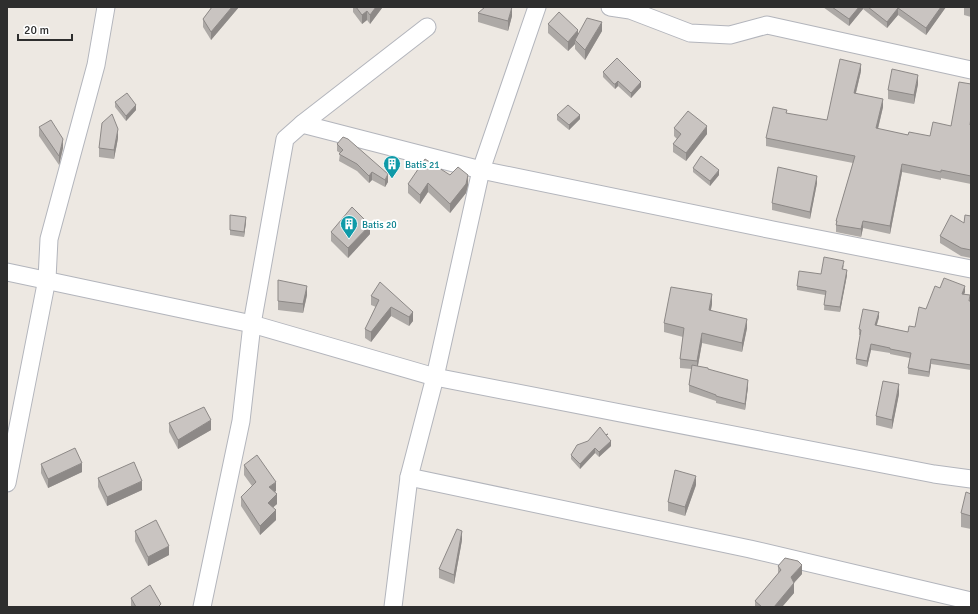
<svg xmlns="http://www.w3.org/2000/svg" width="978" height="614" font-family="Signika,sans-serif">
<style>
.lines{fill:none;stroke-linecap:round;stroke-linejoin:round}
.minor-casing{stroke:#b3b5bc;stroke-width:19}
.minor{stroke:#fff;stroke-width:17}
.wall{fill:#ada9a6}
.shaded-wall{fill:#8d8987}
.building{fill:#c9c4c1;stroke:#8d8987}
.labels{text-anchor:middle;stroke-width:4;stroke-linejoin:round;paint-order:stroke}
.culture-label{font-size:10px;fill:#0d838f;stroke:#fff;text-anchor:start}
</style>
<rect width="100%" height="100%" fill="#ede8e2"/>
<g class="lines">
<defs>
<g id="minor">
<polyline points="610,7 630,10 690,33 730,35 767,25 971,70"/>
<polyline points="302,124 481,170 773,230 971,269"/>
<polyline points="7,272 252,324 435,377 934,474 971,479"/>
<polyline points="409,477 750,549 971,601"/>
<polyline points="7,483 47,279 49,239 96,65 106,7"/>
<polyline points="202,607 241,421 252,324 285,139 302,124 427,27"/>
<polyline points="393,607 409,477 435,377 481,170 537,7"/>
</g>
</defs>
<use href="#minor" class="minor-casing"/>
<use href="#minor" class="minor"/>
</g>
<g class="wall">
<polygon points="212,7 239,7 211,40 203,27 203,19"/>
<polygon points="353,7 382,7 382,8 370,24 367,20 362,24 353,12"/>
<polygon points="823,7 946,7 926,35 898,15 887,28 863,9 849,26"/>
<polygon points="964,7 971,7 971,17 964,15"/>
<polygon points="478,13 512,16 508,31 478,22"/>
<polygon points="548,24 578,33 602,31 585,60 575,49 575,44 568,51 548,33"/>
<polygon points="861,71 856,93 883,107 878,129 908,135 930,136 951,126 971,84 971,184 941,178 941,180 902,172 890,234 863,228 861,237 836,232 836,221 853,163 766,146 766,138 827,120"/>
<polygon points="603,72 641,87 631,98 618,86 615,89 603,77"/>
<polygon points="918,84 914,104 888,99 888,90"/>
<polygon points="115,102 136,110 126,121 115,107"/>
<polygon points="557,115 580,119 569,130 557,120"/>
<polygon points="39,127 63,148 59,165 39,136"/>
<polygon points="674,128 707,134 686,161 673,152 673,144 677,139 674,136"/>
<polygon points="118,138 114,159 99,157 99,148"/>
<polygon points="337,144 388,182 385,187 372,180 369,183 357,171 339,161 340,153 337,151"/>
<polygon points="693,168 719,175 710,186 693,172"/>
<polygon points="450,175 468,185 466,193 450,213 428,192 420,204 408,193 408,184"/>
<polygon points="817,183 810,219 772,210 772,203"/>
<polygon points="230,215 246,222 244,237 230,235"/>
<polygon points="971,216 971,258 961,256 940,243 940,236 964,223"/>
<polygon points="331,232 370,234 348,258 331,241"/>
<polygon points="844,265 843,269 847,275 840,312 824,310 825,295 797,290 797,286 821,274"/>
<polygon points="278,280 307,295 303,313 278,310"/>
<polygon points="940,288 965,292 964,294 971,301 971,370 931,364 929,377 908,374 908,368 910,358 890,354 890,353 871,350 867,367 856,364 856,359 860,335 859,335 859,329 879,317 877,325 908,332 915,327"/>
<polygon points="371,296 413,312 413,321 409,326 391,316 371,342 365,338 365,329 376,307 371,305"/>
<polygon points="712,304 711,310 747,328 742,352 702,343 698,366 708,369 748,387 745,410 716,403 716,401 689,392 689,385 692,369 680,368 680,359 683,337 664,332 664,323"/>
<polygon points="899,394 892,429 876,425 876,416"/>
<polygon points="169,423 211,430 178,449 169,432"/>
<polygon points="608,437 611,446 599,457 595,453 580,469 571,459 571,455"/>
<polygon points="41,464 82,472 48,488 41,473"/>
<polygon points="244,465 276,491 274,492 277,504 273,507 276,520 260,535 241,506 241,497 252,486 244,475"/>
<polygon points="98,478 142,490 107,506 98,487"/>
<polygon points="696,485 685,516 668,511 668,502"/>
<polygon points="971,494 971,529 961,527 961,513"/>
<polygon points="135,531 169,555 148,566 135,541"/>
<polygon points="462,540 454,584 439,578 439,569"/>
<polygon points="778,566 802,574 794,583 794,593 782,607 755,607 755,601 778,574"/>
<polygon points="131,598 161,607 131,607"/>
</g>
<g class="shaded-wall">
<polygon points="232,7 239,7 211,40 211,32"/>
<polygon points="376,7 382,7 382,8 370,24 370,15"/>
<polygon points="512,7 512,16 508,31 508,21"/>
<polygon points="859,7 863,7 863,9 849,26 849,19"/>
<polygon points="941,7 946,7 926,35 926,28"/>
<polygon points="898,8 898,15 887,28 887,22"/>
<polygon points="367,11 367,20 362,24 362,15"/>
<polygon points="602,22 602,31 585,60 585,50"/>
<polygon points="578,30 578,39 575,40 575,44 568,51 568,42"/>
<polygon points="861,64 861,71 854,100 854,93"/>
<polygon points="918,75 918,84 914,104 914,95"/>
<polygon points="618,81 618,86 615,89 615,84"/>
<polygon points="641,82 641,87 631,98 631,93"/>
<polygon points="883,99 883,107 876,136 876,128"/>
<polygon points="136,105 136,110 126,121 126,116"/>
<polygon points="580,115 580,119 569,130 569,125"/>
<polygon points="707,126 707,134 686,161 686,153"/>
<polygon points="118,129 118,138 114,159 114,150"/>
<polygon points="63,139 63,148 59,165 59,156"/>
<polygon points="902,164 902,172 890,234 890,226"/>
<polygon points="719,170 719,175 710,186 710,181"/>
<polygon points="372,172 372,180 369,183 369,176"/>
<polygon points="388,174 388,182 385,187 385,180"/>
<polygon points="468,175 468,185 466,193 450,213 450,204"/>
<polygon points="817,176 817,183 810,219 810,212"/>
<polygon points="428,183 428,192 420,204 420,195"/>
<polygon points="246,217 246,222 244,237 244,232"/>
<polygon points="863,221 863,228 861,237 861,229"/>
<polygon points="370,225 370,234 348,258 348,248"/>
<polygon points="847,270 847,275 840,312 840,307"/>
<polygon points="307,286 307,295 303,313 303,304"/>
<polygon points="965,286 965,292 962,299 962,294"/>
<polygon points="712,294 712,304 709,319 709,310"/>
<polygon points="391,307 391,316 371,342 371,332"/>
<polygon points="413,312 413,321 409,326 409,317"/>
<polygon points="879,312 879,317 875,330 875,325"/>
<polygon points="747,319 747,328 742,352 742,343"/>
<polygon points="702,333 702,343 697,370 697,361"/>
<polygon points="871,344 871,350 867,367 867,361"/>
<polygon points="931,359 931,364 929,377 929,372"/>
<polygon points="748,380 748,387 745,410 745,404"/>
<polygon points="899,384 899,394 892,429 892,420"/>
<polygon points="211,420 211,430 178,449 178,440"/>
<polygon points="611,441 611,446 599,457 599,452"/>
<polygon points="595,448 595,453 580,469 580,464"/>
<polygon points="82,463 82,472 48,488 48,479"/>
<polygon points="696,476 696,485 685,516 685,507"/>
<polygon points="142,481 142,490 107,506 107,497"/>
<polygon points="276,482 276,491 269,496 269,487"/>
<polygon points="277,494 277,504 268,512 268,503"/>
<polygon points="276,510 276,520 260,535 260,526"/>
<polygon points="462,531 462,540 454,584 454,575"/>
<polygon points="169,546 169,555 148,566 148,557"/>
<polygon points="802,565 802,574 791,586 791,577"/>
<polygon points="794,583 794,593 782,607 774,607"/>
</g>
<g class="building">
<polygon points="212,7 232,7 211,32 203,19"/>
<polygon points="356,7 376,7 370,15 367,11 362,15"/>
<polygon points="485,7 512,7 508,21 478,13"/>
<polygon points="832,7 859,7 849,19"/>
<polygon points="868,7 941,7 926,28 898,8 887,22"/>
<polygon points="559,12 578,30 568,42 548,24"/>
<polygon points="587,18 602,22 585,50 575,40"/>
<polygon points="617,58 641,82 631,93 618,81 615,84 614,84 603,72"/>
<polygon points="840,59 861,64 854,93 883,99 876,128 908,135 909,132 930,136 933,122 951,126 959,82 971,84 971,117 970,125 971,125 971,176 941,170 941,172 902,164 890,226 863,221 861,229 836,225 837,221 836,221 855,156 766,138 773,107 787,110 786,113 827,120"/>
<polygon points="892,69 918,75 914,95 888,90"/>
<polygon points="127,93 136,105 126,116 115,102"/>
<polygon points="568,105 580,115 569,125 557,115"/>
<polygon points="688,111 707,126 686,153 673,144 681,134 674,128"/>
<polygon points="112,114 118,129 114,150 99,148 102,123"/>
<polygon points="51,120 63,139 59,156 39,127"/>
<polygon points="343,137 348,139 388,174 385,180 372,172 369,176 357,164 339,154 343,150 337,144"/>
<polygon points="701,156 719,170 710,181 693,168"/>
<polygon points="425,159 450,175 458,167 468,175 466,184 450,204 428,183 420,195 408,184"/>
<polygon points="778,167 817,176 810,212 772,203"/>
<polygon points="352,207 370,225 348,248 331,232"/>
<polygon points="230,215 246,217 244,232 230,230"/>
<polygon points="951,215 964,223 965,215 971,216 971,250 961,248 940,236"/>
<polygon points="824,257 844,261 842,269 847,270 840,307 824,305 826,291 797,286 799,271 821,274"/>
<polygon points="944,278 965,286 962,294 970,295 969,301 971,301 971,365 931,359 929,372 908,368 911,353 890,349 890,348 871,344 867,361 856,359 861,330 859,329 863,309 879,312 875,325 908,332 909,326 915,327 919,307 926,309 935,286 940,288"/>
<polygon points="278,280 307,286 303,304 278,301"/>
<polygon points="380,282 413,312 409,317 391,307 371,332 365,329 379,300 371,296"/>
<polygon points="671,287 712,294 709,310 747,319 742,343 702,333 697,361 680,359 684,328 664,323"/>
<polygon points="692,365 708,368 708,369 748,380 745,404 716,396 716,395 689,385"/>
<polygon points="883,381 899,384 892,420 876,416"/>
<polygon points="204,407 211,420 178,440 169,423"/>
<polygon points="600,427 606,435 608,434 606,435 611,441 599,452 595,448 580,464 571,455 577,445 588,441"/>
<polygon points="75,448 82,463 48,479 41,464"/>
<polygon points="257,455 276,482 269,487 277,494 268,503 276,510 260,526 241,497 256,482 244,465"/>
<polygon points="134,462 142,481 107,497 98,478"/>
<polygon points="675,470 696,476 685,507 668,502"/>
<polygon points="966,492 971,494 971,516 961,513"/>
<polygon points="156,520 169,546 148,557 135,531"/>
<polygon points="457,529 462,531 454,575 439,569"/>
<polygon points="785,558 798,561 802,565 791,577 794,583 774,607 762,607 755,601 781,570 778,566"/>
<polygon points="150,585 161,604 158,607 136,607 131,598"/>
</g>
<defs>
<symbol id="building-pin" viewBox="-11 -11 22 30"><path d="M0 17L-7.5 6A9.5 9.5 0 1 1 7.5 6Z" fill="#0f9aa8" stroke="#fff"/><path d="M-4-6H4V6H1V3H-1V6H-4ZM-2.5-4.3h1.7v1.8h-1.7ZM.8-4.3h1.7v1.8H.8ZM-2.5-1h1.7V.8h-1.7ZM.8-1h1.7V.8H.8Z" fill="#fff"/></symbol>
</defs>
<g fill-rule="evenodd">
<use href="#building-pin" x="382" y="154" width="20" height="27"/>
<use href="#building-pin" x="339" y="214" width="20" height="27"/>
</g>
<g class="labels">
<g class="culture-label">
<text x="405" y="168">Batis 21</text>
<text x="362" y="228">Batis 20</text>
</g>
</g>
<rect width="978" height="614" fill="none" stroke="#2e2e2e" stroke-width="16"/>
<path d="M18 34v6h54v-6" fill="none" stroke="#2e2e2e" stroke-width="2"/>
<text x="24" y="34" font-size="12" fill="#2e2e2e" stroke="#ffffff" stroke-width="3" paint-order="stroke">20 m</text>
</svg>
